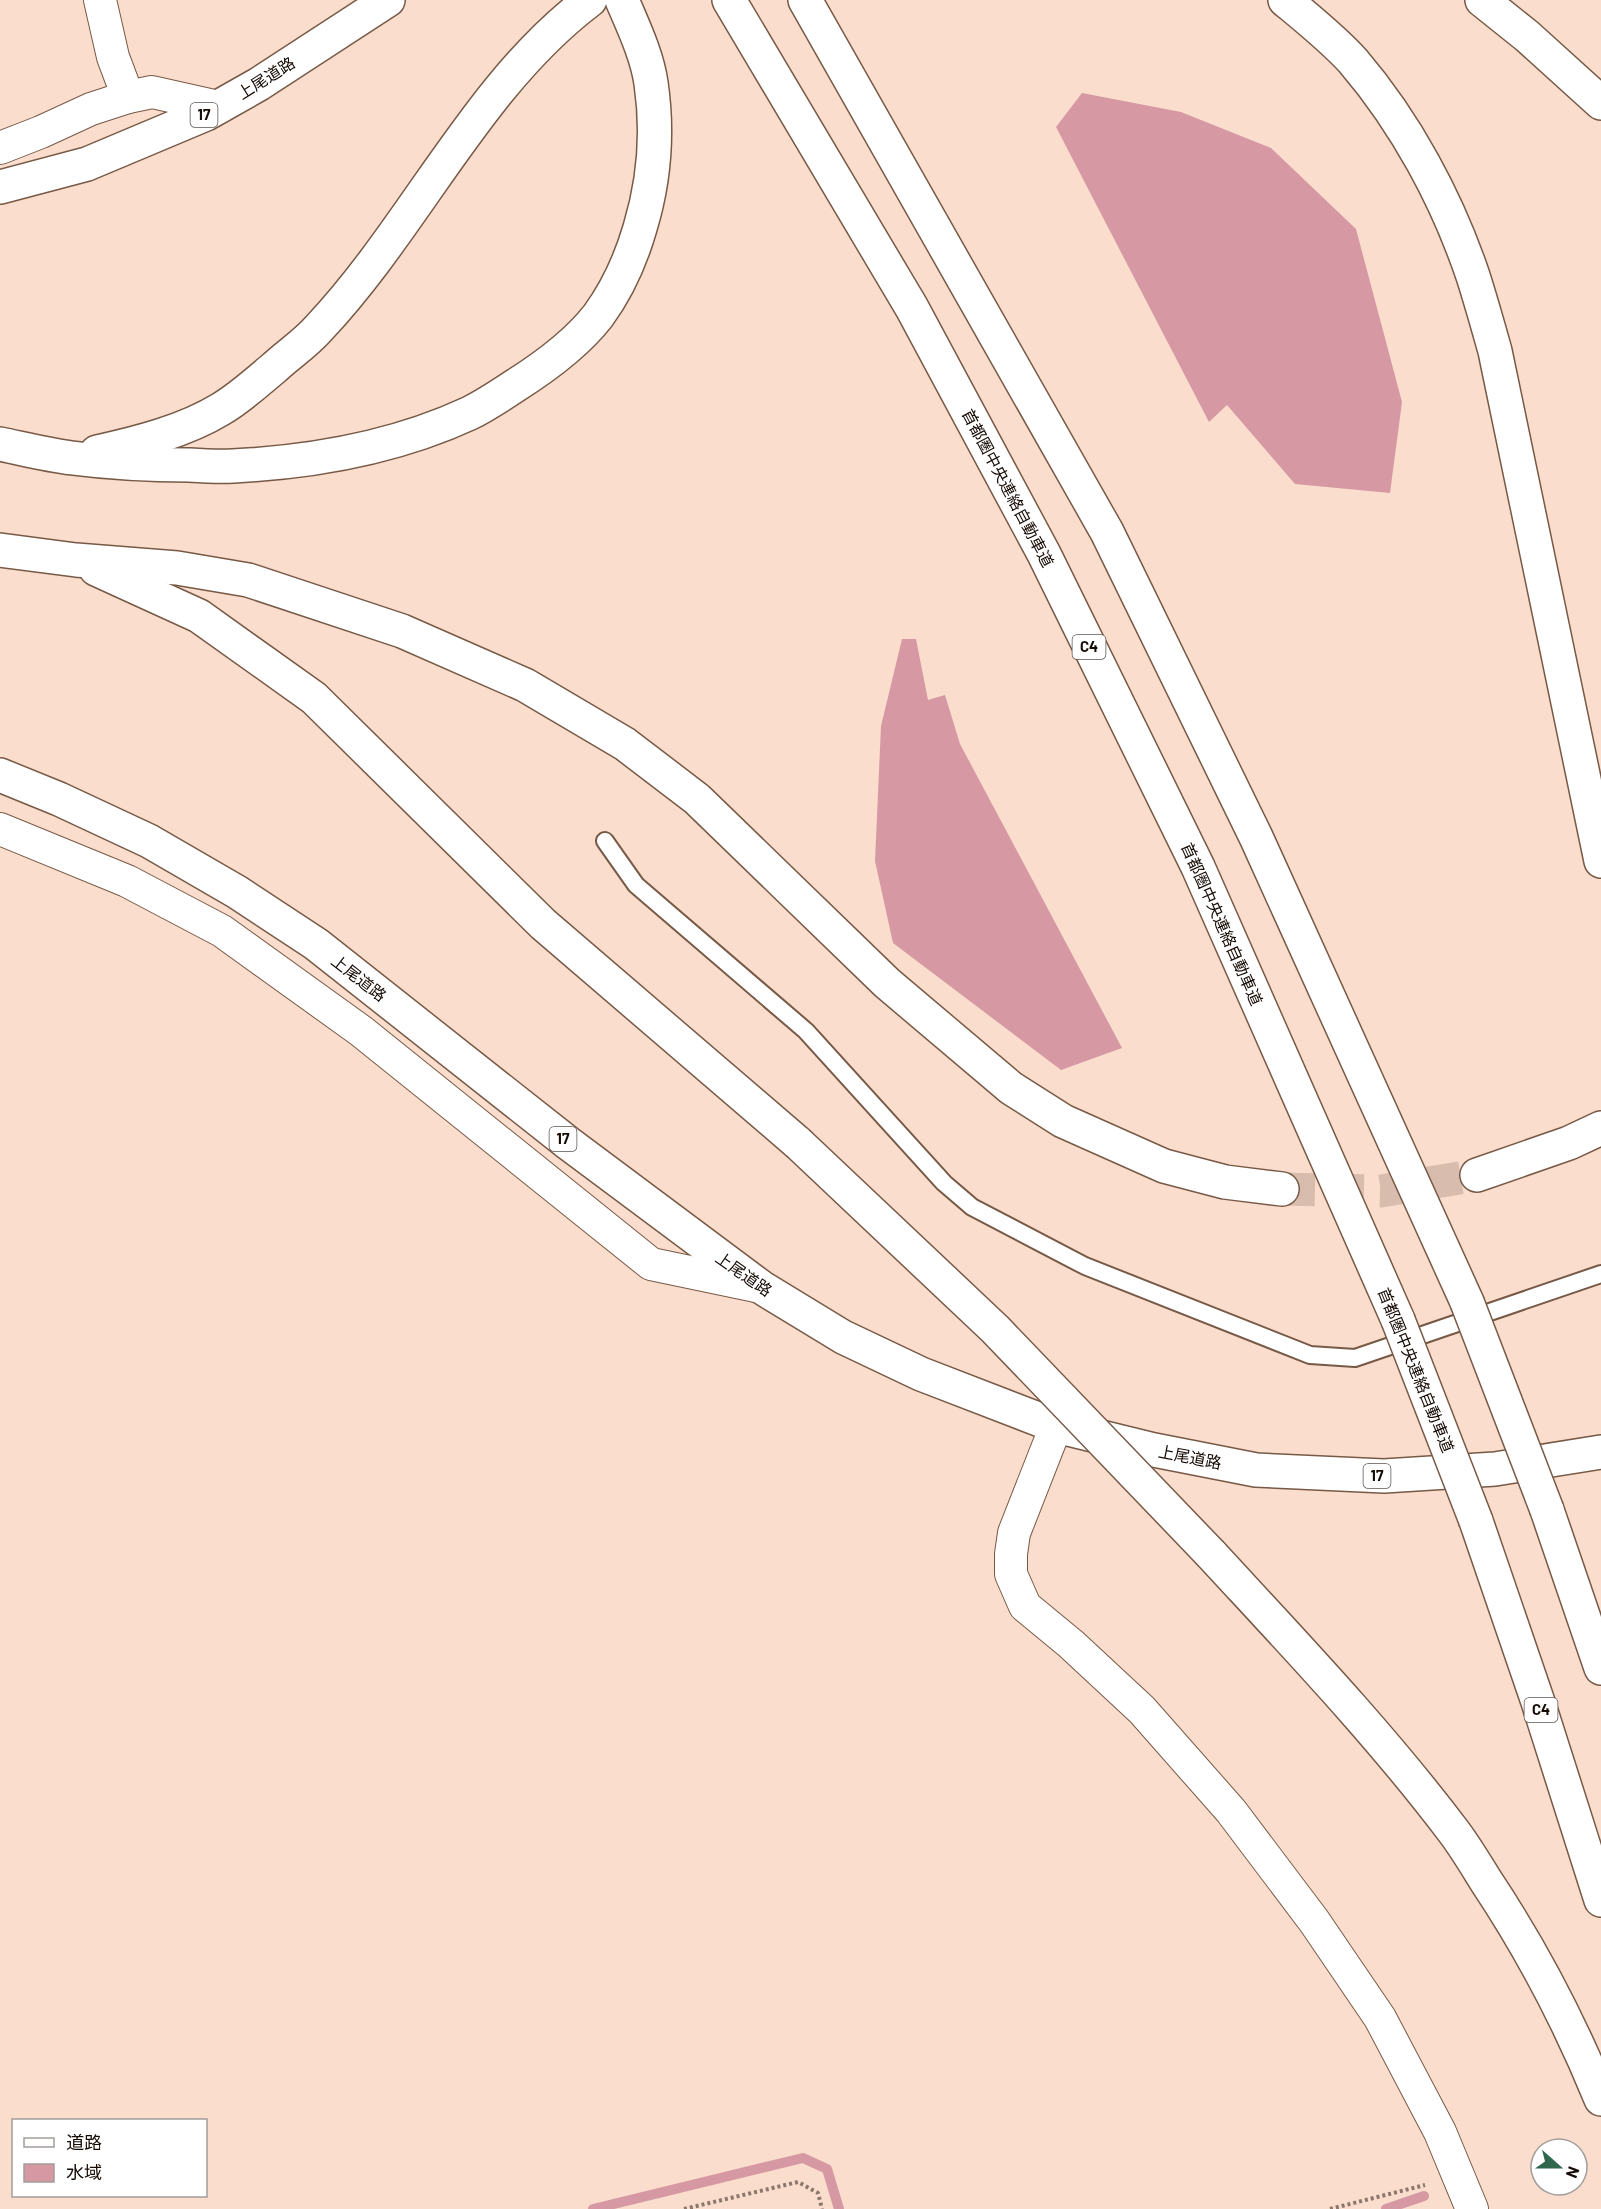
<svg xmlns="http://www.w3.org/2000/svg" width="1601" height="2209" font-family="Barlow,'Noto Sans JP',sans-serif">
<style>
.water{fill:#d699a4}
.lines{fill:none;stroke-linecap:round;stroke-linejoin:round}
.stream{stroke:#d699a4;stroke-width:10}
.motorway-tunnel{stroke:#d8bdae;stroke-width:33;stroke-dasharray:33 16;stroke-linecap:butt}
.service-casing{stroke:#775946;stroke-width:20}
.minor-casing{stroke:#775946;stroke-width:34}
.trunk-casing{stroke:#775946;stroke-width:36}
.motorway-casing{stroke:#775946;stroke-width:36}
.path{stroke:#8b776b;stroke-width:4;stroke-dasharray:3 3;stroke-linecap:butt}
.service{stroke:#fff;stroke-width:16}
.minor{stroke:#fff;stroke-width:32}
.trunk{stroke:#fff;stroke-width:33}
.motorway{stroke:#fff;stroke-width:33}
.motorway-bridge-casing{stroke:#775946;stroke-width:36;stroke-linecap:butt}
.motorway-bridge{stroke:#fff;stroke-width:33}
.labels{text-anchor:middle;stroke-width:4.5;stroke-linejoin:round;paint-order:stroke}
.shield{fill:#fff;stroke:#5b544f;stroke-width:1.5}
.shield-label{font-size:15px;font-weight:bold;fill:#150a04}
.street-label{font-size:16px;fill:#150a04;stroke:#fff}
</style>
<rect width="100%" height="100%" fill="#faddcc"/>
<g class="water">
<polygon points="1082,93 1181,112 1271,148 1356,229 1402,402 1390,493 1295,484 1227,405 1209,422 1056,127"/>
<polygon points="902,639 916,639 928,700 945,695 960,744 1122,1048 1061,1070 893,943 875,861 881,726"/>
</g>
<g class="lines">
<g class="stream">
<polyline points="593,2209 803,2158 827,2169 839,2209"/>
<polyline points="1386,2209 1424,2196"/>
</g>
<polyline class="motorway-tunnel" points="1282,1189 1381,1191 1477,1175"/>
<defs>
<polyline id="service" points="605,841 636,885 806,1031 944,1183 972,1207 1085,1266 1310,1355 1355,1358 1601,1274"/>
<g id="minor">
<polyline points="100,0 113,57 128,97"/>
<polyline points="0,148 41,132 91,109 128,97 152,92 219,107"/>
<polyline points="0,829 127,881 222,931 361,1031 651,1264 761,1287"/>
<polyline points="1056,1426 1014,1533 1011,1554 1011,1574 1025,1606 1071,1644 1142,1710 1231,1811 1314,1921 1380,2018 1440,2132 1472,2209"/>
</g>
<g id="trunk">
<polyline points="0,187 87,164 206,114 259,84 388,0"/>
<polyline points="0,775 59,799 149,841 237,892 316,944 568,1143 761,1287 843,1337 921,1374 1056,1426 1154,1450 1256,1470 1384,1476 1495,1469 1601,1452"/>
</g>
<g id="motorway">
<polyline points="729,0 912,308 1044,554 1198,867 1398,1320"/>
<polyline points="805,0 1107,532 1256,837 1467,1302"/>
<path d="M1285,0C1308,19 1333,39 1353,61C1406,123 1447,199 1473,276C1481,301 1488,326 1495,351L1601,861"/>
<polyline points="1482,0 1527,36 1601,103"/>
<path d="M0,444C24,449 48,455 72,458C111,463 150,465 189,465C204,466 219,467 233,466C313,462 397,447 470,413C486,405 501,395 516,385C546,366 576,344 598,316C617,290 631,259 640,228C654,182 658,131 651,83C647,55 633,26 622,0"/>
<path d="M97,452C138,443 185,431 221,409C241,397 257,382 275,367C289,354 306,343 319,328C416,225 476,86 590,0"/>
<polyline points="0,550 76,560 177,568 248,580 402,631 525,685 625,744 697,799 887,983 1011,1088 1063,1121 1164,1166 1225,1182 1282,1189"/>
<polyline points="96,569 199,616 314,698 543,924 798,1143"/>
<polyline points="1477,1175 1569,1143 1601,1128"/>
<polyline points="1547,1510 1601,1668"/>
<polyline points="1476,1521 1538,1702 1601,1900"/>
<path d="M1211,1554C1294,1644 1380,1734 1454,1832C1466,1848 1476,1865 1486,1881C1532,1950 1570,2023 1601,2099"/>
</g>
</defs>
<use href="#service" class="service-casing"/>
<use href="#minor" class="minor-casing"/>
<use href="#trunk" class="trunk-casing"/>
<use href="#motorway" class="motorway-casing"/>
<g class="path">
<polyline points="684,2209 798,2182 818,2193 822,2209"/>
<polyline points="1330,2209 1425,2185"/>
</g>
<use href="#service" class="service"/>
<use href="#minor" class="minor"/>
<use href="#trunk" class="trunk"/>
<use href="#motorway" class="motorway"/>
<defs>
<g id="motorway-bridge">
<polyline points="798,1143 995,1329 1211,1554"/>
<polyline points="1467,1302 1547,1510"/>
<polyline points="1398,1320 1476,1521"/>
</g>
</defs>
<use href="#motorway-bridge" class="motorway-bridge-casing"/>
<use href="#motorway-bridge" class="motorway-bridge"/>
</g>
<g class="labels">
<g class="shield">
<rect x="190.5" y="103" width="27" height="24" rx="4.5"/>
<rect x="1072.5" y="635" width="33" height="24" rx="4.5"/>
<rect x="549.5" y="1127" width="27" height="24" rx="4.5"/>
<rect x="1363.5" y="1464" width="27" height="24" rx="4.5"/>
<rect x="1524.5" y="1698" width="33" height="24" rx="4.5"/>
</g>
<g class="shield-label">
<text x="204" y="120">17</text>
<text x="1089" y="652">C4</text>
<text x="563" y="1144">17</text>
<text x="1377" y="1481">17</text>
<text x="1541" y="1715">C4</text>
</g>
<g class="street-label">
<text transform="translate(266 78) rotate(-32)" y="6">上尾道路</text>
<text transform="translate(1008 488) rotate(62)" y="6">首都圏中央連絡自動車道</text>
<text transform="translate(1222 924) rotate(66)" y="6">首都圏中央連絡自動車道</text>
<text transform="translate(359 978) rotate(38)" y="6">上尾道路</text>
<text transform="translate(744 1274) rotate(35)" y="6">上尾道路</text>
<text transform="translate(1416 1370) rotate(68)" y="6">首都圏中央連絡自動車道</text>
<text transform="translate(1190 1457) rotate(11)" y="6">上尾道路</text>
</g>
</g>
<rect x="12" y="2119" width="195" height="78" fill="#ffffff" stroke="#a19d9b" stroke-width="1.5"/>
<rect x="24" y="2138" width="30" height="9" fill="#ffffff" stroke="#a19d9b" stroke-width="1.5"/>
<text x="66" y="2149" font-size="18" fill="#150a04">道路</text>
<rect x="24" y="2164" width="30" height="18" fill="#d699a4" stroke="#a19d9b" stroke-width="1.5"/>
<text x="66" y="2179" font-size="18" fill="#150a04">水域</text>
<g transform="translate(1559 2167) rotate(111)"><circle r="28" fill="#ffffff" stroke="#a19d9b" stroke-width="1.5"/>
<path d="M0-4.5L10 22L0 15L-10 22Z" fill="#2f664e"/>
<text y="-9" font-size="16" font-weight="bold" text-anchor="middle" fill="#150a04">N</text>
</g>
</svg>
